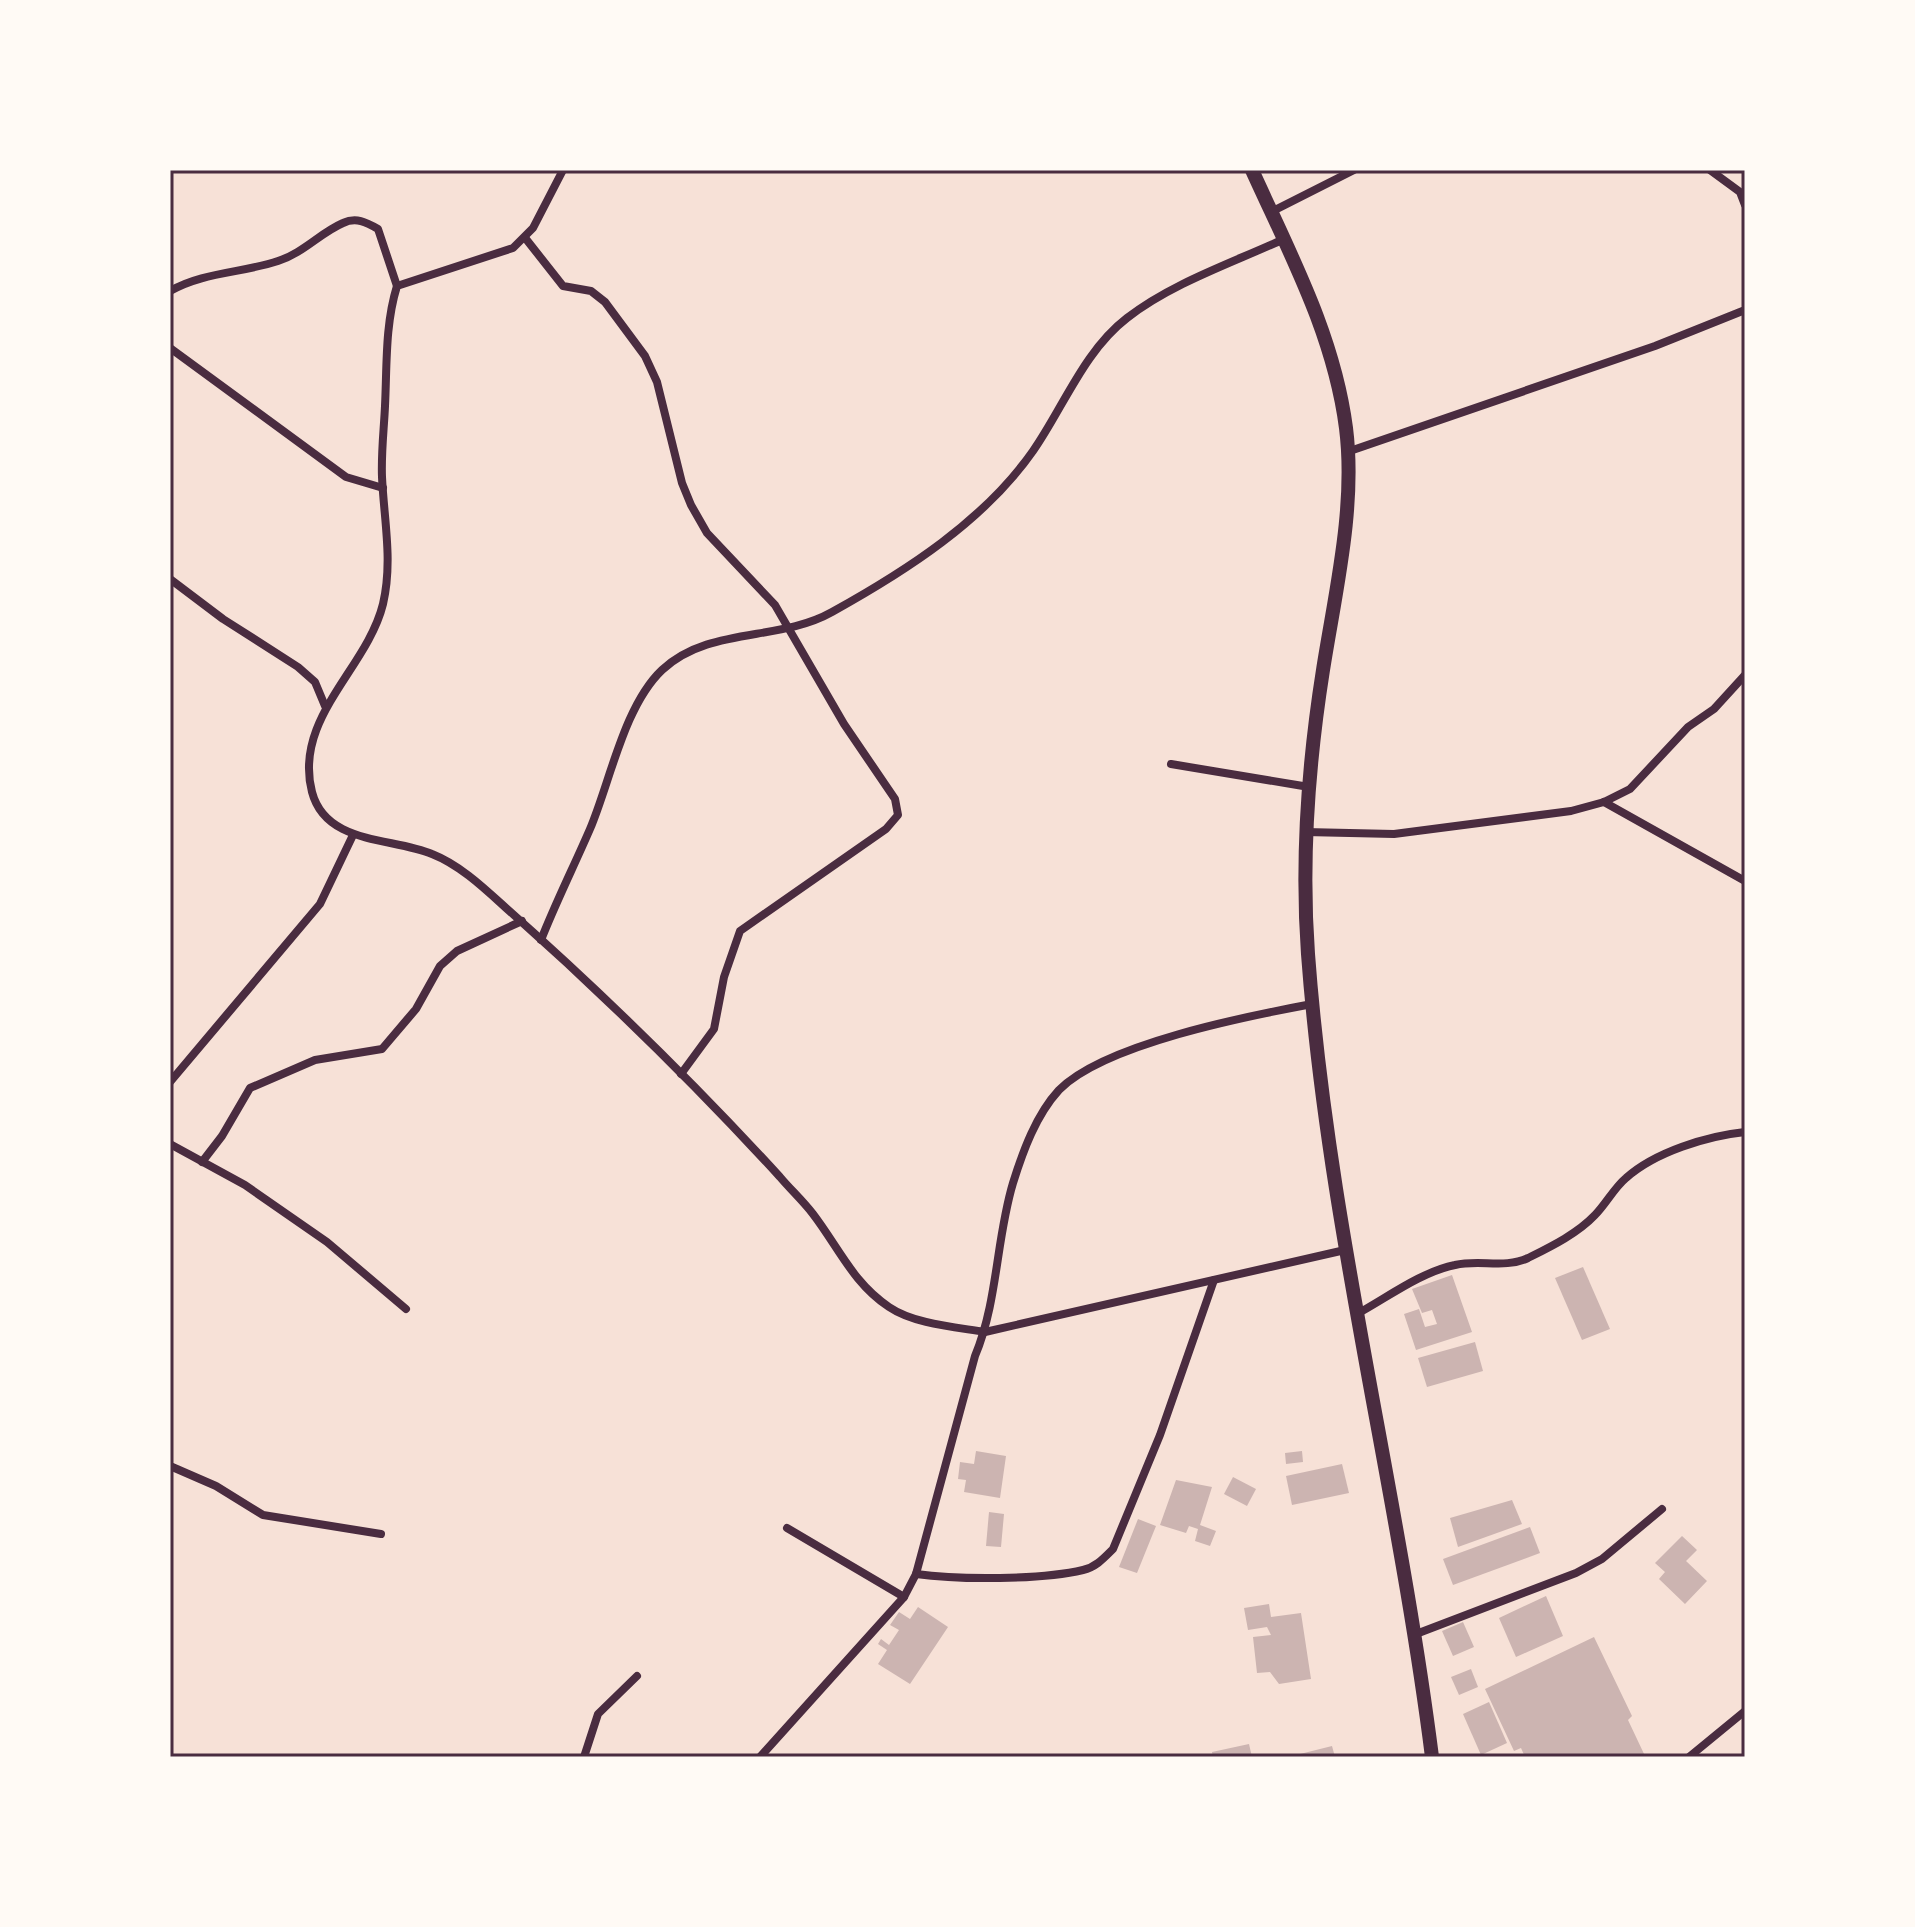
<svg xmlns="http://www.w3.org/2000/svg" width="1915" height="1927" font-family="'Alegreya Sans',sans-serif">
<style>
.building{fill:#ccb4b1}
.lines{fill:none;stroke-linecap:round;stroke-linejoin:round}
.minor{stroke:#4a2c40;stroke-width:8}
.secondary{stroke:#4a2c40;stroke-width:14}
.neatline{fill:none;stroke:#4a2c40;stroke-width:3}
</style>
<rect width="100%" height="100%" fill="#f7e1d7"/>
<g class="building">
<polygon points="1583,1267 1610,1329 1582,1340 1555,1278"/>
<polygon points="1452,1275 1472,1332 1416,1350 1404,1314 1419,1309 1425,1327 1437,1324 1432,1310 1422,1313 1412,1289"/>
<polygon points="1475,1342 1483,1371 1427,1387 1418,1358"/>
<polygon points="976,1451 1006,1456 1000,1498 964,1492 966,1480 958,1479 960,1462 974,1464"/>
<polygon points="1302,1451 1303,1462 1286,1464 1285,1453"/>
<polygon points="1342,1464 1349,1493 1292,1505 1286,1476"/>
<polygon points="1233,1477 1256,1489 1247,1506 1224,1494"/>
<polygon points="1176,1480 1212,1487 1200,1525 1216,1531 1210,1546 1195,1541 1198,1529 1189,1526 1186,1533 1160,1525"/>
<polygon points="1512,1500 1522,1524 1458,1547 1450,1518"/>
<polygon points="989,1512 1004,1514 1001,1547 986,1546"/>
<polygon points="1138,1519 1156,1526 1137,1573 1119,1567"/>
<polygon points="1530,1527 1540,1553 1453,1585 1443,1559"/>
<polygon points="1682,1536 1697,1550 1686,1561 1707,1581 1685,1604 1659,1579 1665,1572 1655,1563"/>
<polygon points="1546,1596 1563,1636 1516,1657 1499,1618"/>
<polygon points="1269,1604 1271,1617 1301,1613 1311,1679 1279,1684 1270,1672 1257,1673 1253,1637 1271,1635 1267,1627 1248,1630 1244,1608"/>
<polygon points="918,1607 948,1627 910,1684 878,1664 887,1650 878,1644 881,1639 889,1645 899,1630 890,1625 899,1612 910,1619"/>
<polygon points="1463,1622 1474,1647 1453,1656 1442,1631"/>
<polygon points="1594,1637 1632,1716 1628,1720 1645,1756 1525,1757 1521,1748 1514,1751 1485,1689"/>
<polygon points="1471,1669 1478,1687 1459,1695 1451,1677"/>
<polygon points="1489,1702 1507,1743 1481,1755 1463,1714"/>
<polygon points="1249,1744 1252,1757 1213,1757 1212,1752"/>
<polygon points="1332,1746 1335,1757 1292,1757 1292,1756"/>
</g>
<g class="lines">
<g class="minor">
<path d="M563,170L533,228L513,248L397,286C385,325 387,365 385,406C384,429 381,453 382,477C384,520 393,561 383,604C367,669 293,718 312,792C326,845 392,837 432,854C460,865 484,888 506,908C602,993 694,1083 780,1177C791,1190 803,1201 813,1214C839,1248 853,1283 889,1307C914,1324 955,1327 985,1332L1345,1250"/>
<polyline points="1710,170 1740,192 1745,205"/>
<polyline points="1271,212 1354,170"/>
<polyline points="526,239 563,286 591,291 605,302 645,356 657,382 682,483 691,505 707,533 775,605 844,724 895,799 898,815 886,829 740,931 724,977 714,1029 681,1074"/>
<path d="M170,291C203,272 242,273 278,261C303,253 320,233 343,223C356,217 366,222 378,229L397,286"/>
<polyline points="170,348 346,477 383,488"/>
<polyline points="1347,452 1655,346 1745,310"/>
<polyline points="170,579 223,619 298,667 315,682 325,706"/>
<polyline points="1171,764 1309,787"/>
<polyline points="1604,802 1745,881"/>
<polyline points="1305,832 1394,834 1571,811 1604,802 1630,789 1688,727 1714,709 1745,675"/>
<path d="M541,940C556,902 574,866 590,829C610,782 624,706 662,670C709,626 779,642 832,612C906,571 984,521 1033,451C1063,408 1084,351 1127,318C1172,283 1232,263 1284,239"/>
<polyline points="170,1082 320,904 353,835"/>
<polyline points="170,1144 245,1185 327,1242 406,1309"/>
<polyline points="202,1162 222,1136 250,1088 315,1060 382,1049 416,1009 440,966 457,951 522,921"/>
<path d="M1357,1314C1388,1297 1421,1272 1455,1265C1480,1259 1504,1269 1528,1258C1550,1247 1577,1234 1595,1215C1606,1204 1614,1188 1626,1178C1655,1152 1707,1136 1745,1132"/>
<polyline points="170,1466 216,1486 263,1515 381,1534"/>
<polyline points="787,1528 904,1597"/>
<path d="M916,1574C959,1580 1041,1580 1083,1570C1096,1567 1104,1558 1113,1549L1160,1435L1214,1280"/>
<polyline points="1416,1634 1576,1573 1602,1559 1662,1509"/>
<polyline points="584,1757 598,1714 637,1676"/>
<path d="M760,1757L904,1597L916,1574L975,1356C998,1301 996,1239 1013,1183C1023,1151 1036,1115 1059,1090C1104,1044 1248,1016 1312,1004"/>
<polyline points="1689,1757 1745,1711"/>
</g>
<path class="secondary" d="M1252,170C1290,254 1334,335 1346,428C1356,507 1335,593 1323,670C1308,765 1301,858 1308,954C1328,1225 1398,1488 1432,1757"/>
</g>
<rect width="1915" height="1927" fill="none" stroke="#fffaf5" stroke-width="344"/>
<rect x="172" y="172" width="1571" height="1583" class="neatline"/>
</svg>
